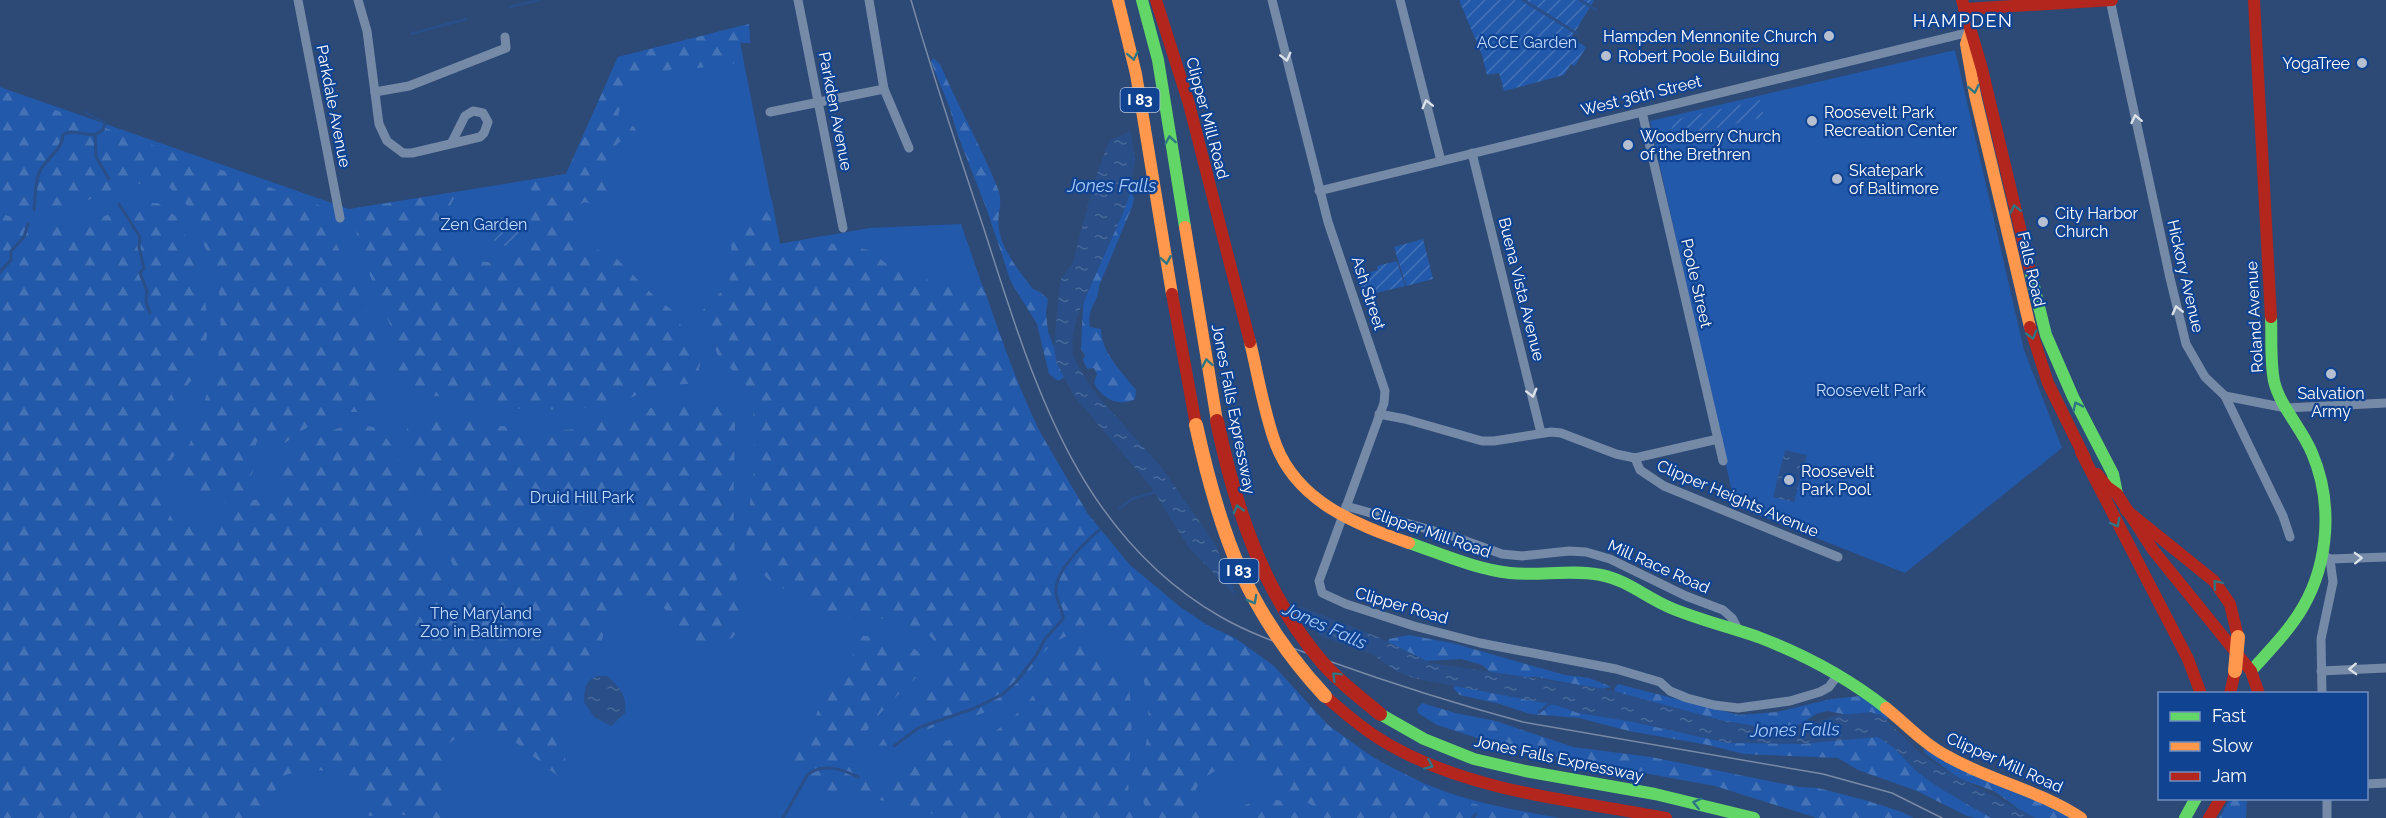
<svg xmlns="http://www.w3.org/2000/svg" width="2386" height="818" font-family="Raleway,sans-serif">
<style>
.green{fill:#2359aa}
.forest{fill:url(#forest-firs)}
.garden{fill:url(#garden-furrows)}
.water{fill:url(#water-ripples)}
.pier{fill:#2d4975}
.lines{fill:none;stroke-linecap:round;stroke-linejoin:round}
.stream{stroke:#294e88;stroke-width:3}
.street{stroke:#758aa7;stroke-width:9}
.fast{stroke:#63d668;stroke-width:12}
.slow{stroke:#ff974d;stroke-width:12}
.jam{stroke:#b3261e;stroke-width:12}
.tram{stroke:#788aa7;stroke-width:1.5}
.slow-bridge{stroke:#ff974d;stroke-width:14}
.jam-bridge{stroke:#b3261e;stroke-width:14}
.oneway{stroke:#2d7683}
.oneway2{stroke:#dce2e9}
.poi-dot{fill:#b6bfcf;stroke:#104392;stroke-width:2}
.labels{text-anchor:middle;stroke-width:4.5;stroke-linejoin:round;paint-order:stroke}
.shield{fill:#104392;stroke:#b7c7de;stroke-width:1.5}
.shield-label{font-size:15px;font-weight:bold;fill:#fff}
.poi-label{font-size:16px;fill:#fff;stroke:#104392;text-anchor:start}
.park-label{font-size:16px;fill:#c3dbfe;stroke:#104392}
.street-label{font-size:16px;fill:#fff;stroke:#104392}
.neighbourhood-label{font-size:18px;letter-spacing:1.5px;fill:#fff;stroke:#104392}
.water-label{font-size:18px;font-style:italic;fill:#a7cafa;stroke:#104392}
</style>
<defs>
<pattern id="forest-firs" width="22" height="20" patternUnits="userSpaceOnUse" patternTransform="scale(1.5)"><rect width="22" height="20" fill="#2359aa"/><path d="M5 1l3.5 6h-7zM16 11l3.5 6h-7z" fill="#4472b7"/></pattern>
<pattern id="garden-furrows" width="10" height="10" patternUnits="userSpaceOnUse" patternTransform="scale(1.5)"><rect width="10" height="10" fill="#2359aa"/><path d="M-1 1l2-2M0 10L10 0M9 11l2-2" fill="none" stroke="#4472b7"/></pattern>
<pattern id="water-ripples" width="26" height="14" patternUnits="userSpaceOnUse" patternTransform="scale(1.5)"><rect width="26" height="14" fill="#294e88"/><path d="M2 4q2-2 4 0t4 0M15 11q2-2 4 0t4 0" fill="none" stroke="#49699a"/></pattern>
</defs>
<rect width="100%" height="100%" fill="#2d4975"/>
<g class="green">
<path d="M749,24L750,43H740L780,244L869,228L961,224C1003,343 1039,470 1128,564C1147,584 1183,611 1207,625C1218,631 1233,635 1243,644C1259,658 1271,676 1286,690C1326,726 1371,761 1421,782C1464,801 1514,810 1561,818H0V87L349,209L566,174L618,57Z"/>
<polygon points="1955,50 2024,350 2062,448 1905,573 1735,506 1650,121"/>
</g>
<g class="forest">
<path d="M749,24L750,43H740L744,62L697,68H675L640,81L625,93L618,115L635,128L637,133L628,135L610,150C609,158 607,170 608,178C609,182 613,187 613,192C613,210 595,205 584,202L580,205L576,219L577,232L586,245L615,257L657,299L671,309L701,359L698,374L688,384L659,385L630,398L600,406L562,410L501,408L440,396L410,397L401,385L391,327L357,243L356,208L457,192C454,200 447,209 446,217C439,249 482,271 508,259C512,258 516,254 519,251C523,249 527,245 528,240C530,231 523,222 519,214L532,196V190L526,187L523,181L566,174L618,57Z"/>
<path d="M933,58L940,64C958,106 981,146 998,189C1004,203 996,215 999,229C1002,251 1020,272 1033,289L1040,292L1048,299L1046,313L1048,331L1065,377L1058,381L1049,374L1037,324L1011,282L987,210L958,136L949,106L931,62Z"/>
<path d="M0,90L324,207L330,213V230L367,312L380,358L377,409C364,415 353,410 339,413C320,417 300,432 285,443L279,436L268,431L256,443L253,471L241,497L226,504L221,492H187L180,484V472L217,365L221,333L219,294L213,266L187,205L169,187L151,181L112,190L60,212L16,208L0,196Z"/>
<path d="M1130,188L1134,198L1132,207L1099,286C1099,303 1086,307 1090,327L1101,329C1101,352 1122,372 1136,390L1135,399C1119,408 1101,398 1094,383L1097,374L1094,368L1087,369L1083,360L1085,355L1081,349L1083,305L1093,275Z"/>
<path d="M772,200L780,244L823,236L830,243L868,250L895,270H902L913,266L929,281L948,286H983L1019,388L1034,422L1088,514L1129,564L1179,606L1207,625L1241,642L1274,666L1328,725L1375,759L1419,781L1437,796L1446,800L1476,804L1493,812L1512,810L1547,818H1324C1312,802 1299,798 1284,787C1273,780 1268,767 1256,762C1239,756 1196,775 1195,794C1194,803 1204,811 1208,818H1154C1130,799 1147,753 1148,727C1150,704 1145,677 1135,656C1132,652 1129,645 1125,641C1109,624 1064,631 1049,647C1033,662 1024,685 1006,700C983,719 953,719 926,730C909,737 897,753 878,754V747L887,733L924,699L938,683L944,661L940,647L926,632L893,619L842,617L829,613L807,597L774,585L759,570L749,552L746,538L755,461L753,399L743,380L719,358L714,346L699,323L703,310L729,284C738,238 714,223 772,200Z"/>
<path d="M132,203H158L178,218L197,267L209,320L203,364L187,386L171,393L184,421L182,443L162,475L159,492L173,521C194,525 219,522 237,510C247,504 250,499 262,499L267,512L276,515C288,504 280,490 282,475C285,454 323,432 342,427C353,425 364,426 375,427C405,450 409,499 422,533C429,552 440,575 454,590L464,588L435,528L404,441L407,429L416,419L437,416L540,432L575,429L669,403L707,401L718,405L728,411L735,423C734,492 730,556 743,624L732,638L693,651L679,633L666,610L642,593L610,597L601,646L583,670L562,726L567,776L559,777L514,741L469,730L443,747C448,771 452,793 446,818H422L398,814L369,816L336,772L309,769L285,775L270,799L254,810L249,818H0V212C42,234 92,227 132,203Z"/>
<path d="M854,634L907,643L923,656L924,664L921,673C904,690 846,739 858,766C861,774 872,777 880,781C901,772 915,756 934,746C953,734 975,742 995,731C1022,716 1046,677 1066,653C1077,645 1087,644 1100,651C1151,677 1124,751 1129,796C1130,803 1129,811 1133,818H943L904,803L819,793L807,787L788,772L812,728L820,704L827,693L852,668L853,649L846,636Z"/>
<polygon points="1409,635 1452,643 1565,675 1589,678 1612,687 1602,689 1535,677 1522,678 1491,673 1482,665 1461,659 1424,661 1387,643 1389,639"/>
<polygon points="1458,684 1698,728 1868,729 2007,818 1975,818 1967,816 1917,791 1858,770 1838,758 1744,754 1708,745 1629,731 1579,718 1530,714 1500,704 1460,695 1453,688"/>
<polygon points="1618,684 1739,715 1777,712 1831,699 1861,696 1890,716 1884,722 1827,711 1816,714 1801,724 1778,730 1748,730 1616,694 1614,689"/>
<polygon points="1422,703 1455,713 1496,721 1573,747 1651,757 1799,787 1818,788 1865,800 1902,812 1914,818 1817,818 1715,786 1600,765 1581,759 1563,758 1505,747 1437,725 1418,713 1417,709"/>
<polygon points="1926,748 2060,809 2070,818 2031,818 1994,791 1960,779 1926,754 1923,749"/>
<polygon points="1267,797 1281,801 1303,818 1235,818 1245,805"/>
<polygon points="2230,799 2247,799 2246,818 2219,818"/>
</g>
<g class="garden">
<polygon points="1459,0 1592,0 1594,1 1571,38 1586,47 1575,66 1571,64 1564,75 1504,91 1499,73 1487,75 1482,55"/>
<polygon points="1760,100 1764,117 1674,138 1670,121"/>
<path d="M501,218C513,218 519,228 521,239L517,246H505L495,243C491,233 492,224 501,218Z"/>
<polygon points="1423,239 1433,279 1406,286 1394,247"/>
<polygon points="1397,261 1405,286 1364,296 1357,276 1378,270 1377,266"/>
</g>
<g class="water">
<polygon points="1138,0 1139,154 1135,162 1131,190 1124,211 1077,317 1072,341 1073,355 1080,370 1097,395 1162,468 1218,548 1251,579 1279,598 1378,637 1431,663 1606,689 1721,720 1761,727 1791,726 1816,722 1832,716 1871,712 1882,716 1922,755 1956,776 2036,818 1991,818 1941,789 1917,772 1894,748 1878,737 1802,744 1727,743 1633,722 1578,713 1555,705 1417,679 1397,672 1372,654 1271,619 1232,592 1189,548 1151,487 1074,396 1056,362 1054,344 1059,292 1061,279 1073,262 1093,185 1109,141 1130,131 1134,126"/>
<polygon points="1785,450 1807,455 1794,502 1773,497"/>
<path d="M598,676H607C620,687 627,696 625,713L611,726L594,717L584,702C584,690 585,680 598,676Z"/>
</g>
<g class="pier">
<polygon points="1110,0 1141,0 1163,133 1141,156 1137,169 1130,126 1134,106 1127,62"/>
<polygon points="1210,531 1220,546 1253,577 1280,595 1296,602 1322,639 1269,622 1238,600"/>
</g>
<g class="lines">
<g class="stream">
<polyline points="1523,0 1578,34"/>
<polyline points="1580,0 1596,10"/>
<polyline points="510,7 539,0"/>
<polyline points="411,34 466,19"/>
<polyline points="95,135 96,157 109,179"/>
<polyline points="119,204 140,237 139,247 144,268 140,273 147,291 146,302 150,313"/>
<path d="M34,210C36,196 34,184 40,171C47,157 63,150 63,134L71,132L95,135L103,130L105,123L85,112"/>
<polyline points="0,272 11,260 11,251 24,237 28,224"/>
<polyline points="1120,508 1132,499 1156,492"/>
<polyline points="1539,712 1552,702"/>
<path d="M894,746L918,728L975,708L1003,694L1016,682L1036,656L1045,639L1063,619C1063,609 1056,601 1056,591C1055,570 1085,543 1099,530"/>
<path d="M783,818L808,774C824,763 842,769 858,777"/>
<polyline points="1473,818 1476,814"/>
</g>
<g class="street">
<polyline points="298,0 340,218"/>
<polyline points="358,0 367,31 379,124 387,141 403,153 412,153 480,137 484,133 488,122 483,113 473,111 465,116 451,144"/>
<polyline points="798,0 843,228"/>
<polyline points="869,0 884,89 909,148"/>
<polyline points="1272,0 1328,222 1385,391 1384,403 1319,581 1322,593 1346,604 1414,626 1480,643 1616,669 1660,682 1670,691 1687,698 1714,705 1738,708 1790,701 1820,692 1829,687 1837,676"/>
<polyline points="1400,0 1441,161"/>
<polyline points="2110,0 2170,278 2186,344 2205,377 2225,396 2283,516 2290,537"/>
<polyline points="375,92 409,86 506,48 505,37"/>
<polyline points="770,112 884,89"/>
<polyline points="1642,112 1723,461"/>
<polyline points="1472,153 1541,433"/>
<polyline points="1319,191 1970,32"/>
<polyline points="2225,396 2286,408 2386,403"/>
<polyline points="1379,414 1405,419 1482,441 1494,441 1551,432 1561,433 1616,454 1635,458 1718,439"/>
<polyline points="1635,458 1640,470 1664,486 1838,557"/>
<polyline points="1346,506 1452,536 1502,554 1522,556 1569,551 1586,552 1610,559 1686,596 1723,610 1732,618 1739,631"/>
<polyline points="2321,554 2330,559 2333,582 2321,639 2322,694"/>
<polyline points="2330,559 2386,557"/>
<polyline points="2321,671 2386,668"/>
<polyline points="2366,784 2386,783"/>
<polyline points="2327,798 2327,818"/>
</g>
<g class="fast">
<polyline points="1142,0 1158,60 1185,227"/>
<polyline points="2030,270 2046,335 2073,397 2113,474 2117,494"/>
<path d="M1409,543C1442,554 1475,569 1510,573C1540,576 1571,569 1601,575C1627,580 1647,598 1671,608C1700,620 1729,627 1758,637C1803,654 1848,678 1886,708"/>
<path d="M2251,671C2269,651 2289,631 2303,607C2329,562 2333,502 2312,453C2302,428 2280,407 2274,381C2270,361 2272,337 2271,317"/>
<polyline points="1380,714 1424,739 1474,759 1525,771 1655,794 1754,818"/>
<polyline points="2185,818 2196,798"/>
</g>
<g class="slow">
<polyline points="1118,0 1136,74 1172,294"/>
<polyline points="1970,32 1966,44 1975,95 2030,327"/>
<polyline points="1185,227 1217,421"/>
<path d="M1250,342C1258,375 1264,413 1276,445C1298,502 1355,524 1409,543"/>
<path d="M1886,708C1906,724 1924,744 1947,756C1990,781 2039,790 2081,818"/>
</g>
<g class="jam">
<polyline points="1156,0 1189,104 1250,342"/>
<polyline points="1962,0 1982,69 2030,270"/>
<polyline points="2254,0 2271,317"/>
<polyline points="1964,9 2112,0"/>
<polyline points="1172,294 1196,425"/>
<polyline points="2030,327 2048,383 2085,458"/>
<polyline points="2081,452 2188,659 2201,694"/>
<polyline points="2097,474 2107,487 2117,494 2153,550 2251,671 2259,694"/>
<polyline points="2126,510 2214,581 2230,604 2238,637"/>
<polyline points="2230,694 2235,671"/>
<path d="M1325,696C1348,716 1371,736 1399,750C1480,793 1578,801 1666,818"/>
<polyline points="2209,818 2221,798"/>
</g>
<path class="tram" d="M911,0C933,76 958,151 983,226C1031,375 1075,534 1221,617C1254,636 1290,647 1326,660C1390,683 1456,704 1523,722L1823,774L1892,793L1942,818"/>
<g class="slow-bridge">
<path d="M1196,425C1220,535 1247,612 1325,696"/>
<polyline points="2235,671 2238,637"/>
</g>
<path class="jam-bridge" d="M1217,421C1235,508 1263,593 1322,662C1339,682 1360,697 1380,714"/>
</g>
<defs><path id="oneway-chevron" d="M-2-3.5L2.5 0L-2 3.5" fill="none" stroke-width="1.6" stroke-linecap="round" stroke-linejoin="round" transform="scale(1.5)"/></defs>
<g class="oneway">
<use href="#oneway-chevron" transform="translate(1133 56) rotate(79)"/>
<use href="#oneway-chevron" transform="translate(1974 89) rotate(79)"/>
<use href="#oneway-chevron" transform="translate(1170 140) rotate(-99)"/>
<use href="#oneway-chevron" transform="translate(2015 209) rotate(-103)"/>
<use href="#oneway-chevron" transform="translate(1166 260) rotate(80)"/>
<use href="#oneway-chevron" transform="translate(2032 335) rotate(74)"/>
<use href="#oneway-chevron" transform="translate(1207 363) rotate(-100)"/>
<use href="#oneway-chevron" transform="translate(2077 406) rotate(-116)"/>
<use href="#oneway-chevron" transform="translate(1238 509) rotate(-106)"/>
<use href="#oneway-chevron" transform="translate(2116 523) rotate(62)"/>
<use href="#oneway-chevron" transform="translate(2217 584) rotate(-131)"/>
<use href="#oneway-chevron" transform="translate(1253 600) rotate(62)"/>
<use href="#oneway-chevron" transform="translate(1336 676) rotate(-135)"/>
<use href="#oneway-chevron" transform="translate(1429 765) rotate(23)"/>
<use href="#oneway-chevron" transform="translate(1697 803) rotate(-167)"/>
</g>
<g class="oneway2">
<use href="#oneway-chevron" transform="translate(1286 57) rotate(76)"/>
<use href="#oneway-chevron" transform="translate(1427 104) rotate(-104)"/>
<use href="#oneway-chevron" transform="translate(2136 119) rotate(-102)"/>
<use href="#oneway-chevron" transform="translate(2177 310) rotate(-104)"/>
<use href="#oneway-chevron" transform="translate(1532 393) rotate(76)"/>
<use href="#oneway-chevron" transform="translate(2358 558) rotate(-2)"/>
<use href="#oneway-chevron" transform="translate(2353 669) rotate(178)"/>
</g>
<g class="poi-dot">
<circle cx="1829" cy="36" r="6"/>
<circle cx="1606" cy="56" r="6"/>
<circle cx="2362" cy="63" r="6"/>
<circle cx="1812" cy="121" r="6"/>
<circle cx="1628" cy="145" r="6"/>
<circle cx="1837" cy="179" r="6"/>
<circle cx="2043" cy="222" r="6"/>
<circle cx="2331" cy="374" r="6"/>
<circle cx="1789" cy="480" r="6"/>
</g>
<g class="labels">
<g class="shield">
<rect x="1120.5" y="88" width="39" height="24" rx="4.5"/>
<rect x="1219.5" y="559" width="39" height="24" rx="4.5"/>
</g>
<g class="shield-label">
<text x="1140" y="105">I 83</text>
<text x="1239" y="576">I 83</text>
</g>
<g class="poi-label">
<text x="1817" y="42" text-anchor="end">Hampden Mennonite Church</text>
<text x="1618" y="62">Robert Poole Building</text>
<text x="2350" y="69" text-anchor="end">YogaTree</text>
<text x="1824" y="118">Roosevelt Park<tspan x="1824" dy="18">Recreation Center</tspan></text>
<text x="1640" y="142">Woodberry Church<tspan x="1640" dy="18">of the Brethren</tspan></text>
<text x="1849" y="176">Skatepark<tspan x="1849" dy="18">of Baltimore</tspan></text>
<text x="2055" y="219">City Harbor<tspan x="2055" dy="18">Church</tspan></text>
<text x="2331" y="399" text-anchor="middle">Salvation<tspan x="2331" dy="18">Army</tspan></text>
<text x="1801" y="477">Roosevelt<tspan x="1801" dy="18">Park Pool</tspan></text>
</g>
<g class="park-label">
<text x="1527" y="48">ACCE Garden</text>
<text x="484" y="230">Zen Garden</text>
<text x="1871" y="396">Roosevelt Park</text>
<text x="582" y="503">Druid Hill Park</text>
<text x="481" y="619">The Maryland<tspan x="481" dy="18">Zoo in Baltimore</tspan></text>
</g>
<g class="street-label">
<text transform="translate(1641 95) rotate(-14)" y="6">West 36th Street</text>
<text transform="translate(334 106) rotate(79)" y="6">Parkdale Avenue</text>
<text transform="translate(836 111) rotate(79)" y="6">Parkden Avenue</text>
<text transform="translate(1208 118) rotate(75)" y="6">Clipper Mill Road</text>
<text transform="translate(2032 269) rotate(77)" y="6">Falls Road</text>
<text transform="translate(2186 276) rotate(77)" y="6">Hickory Avenue</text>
<text transform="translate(1697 283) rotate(77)" y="6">Poole Street</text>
<text transform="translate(1522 289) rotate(76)" y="6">Buena Vista Avenue</text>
<text transform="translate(1369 293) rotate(72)" y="6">Ash Street</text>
<text transform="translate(2254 317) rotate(-93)" y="6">Roland Avenue</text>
<text transform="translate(1234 409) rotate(79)" y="6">Jones Falls Expressway</text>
<text transform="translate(1738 498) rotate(23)" y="6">Clipper Heights Avenue</text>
<text transform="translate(1431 532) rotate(19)" y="6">Clipper Mill Road</text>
<text transform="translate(1659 566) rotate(24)" y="6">Mill Race Road</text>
<text transform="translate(1402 605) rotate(16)" y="6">Clipper Road</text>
<text transform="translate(1559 758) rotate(12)" y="6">Jones Falls Expressway</text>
<text transform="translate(2005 762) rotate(24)" y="6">Clipper Mill Road</text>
</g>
<g class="neighbourhood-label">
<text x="1963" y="27">HAMPDEN</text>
</g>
<g class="water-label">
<text x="1112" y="192">Jones Falls</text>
<text transform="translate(1325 626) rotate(24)" y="6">Jones Falls</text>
<text transform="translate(1795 730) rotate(-1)" y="6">Jones Falls</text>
</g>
</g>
<rect x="2158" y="692" width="210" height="108" fill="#104392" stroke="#708ebe" stroke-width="1.5"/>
<rect x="2170" y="712" width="30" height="9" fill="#63d668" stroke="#708ebe" stroke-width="1.5"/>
<text x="2212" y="722" font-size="18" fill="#ffffff">Fast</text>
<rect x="2170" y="742" width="30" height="9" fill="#ff974d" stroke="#708ebe" stroke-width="1.5"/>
<text x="2212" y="752" font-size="18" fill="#ffffff">Slow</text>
<rect x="2170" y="772" width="30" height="9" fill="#b3261e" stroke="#708ebe" stroke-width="1.5"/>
<text x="2212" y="782" font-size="18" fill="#ffffff">Jam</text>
</svg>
